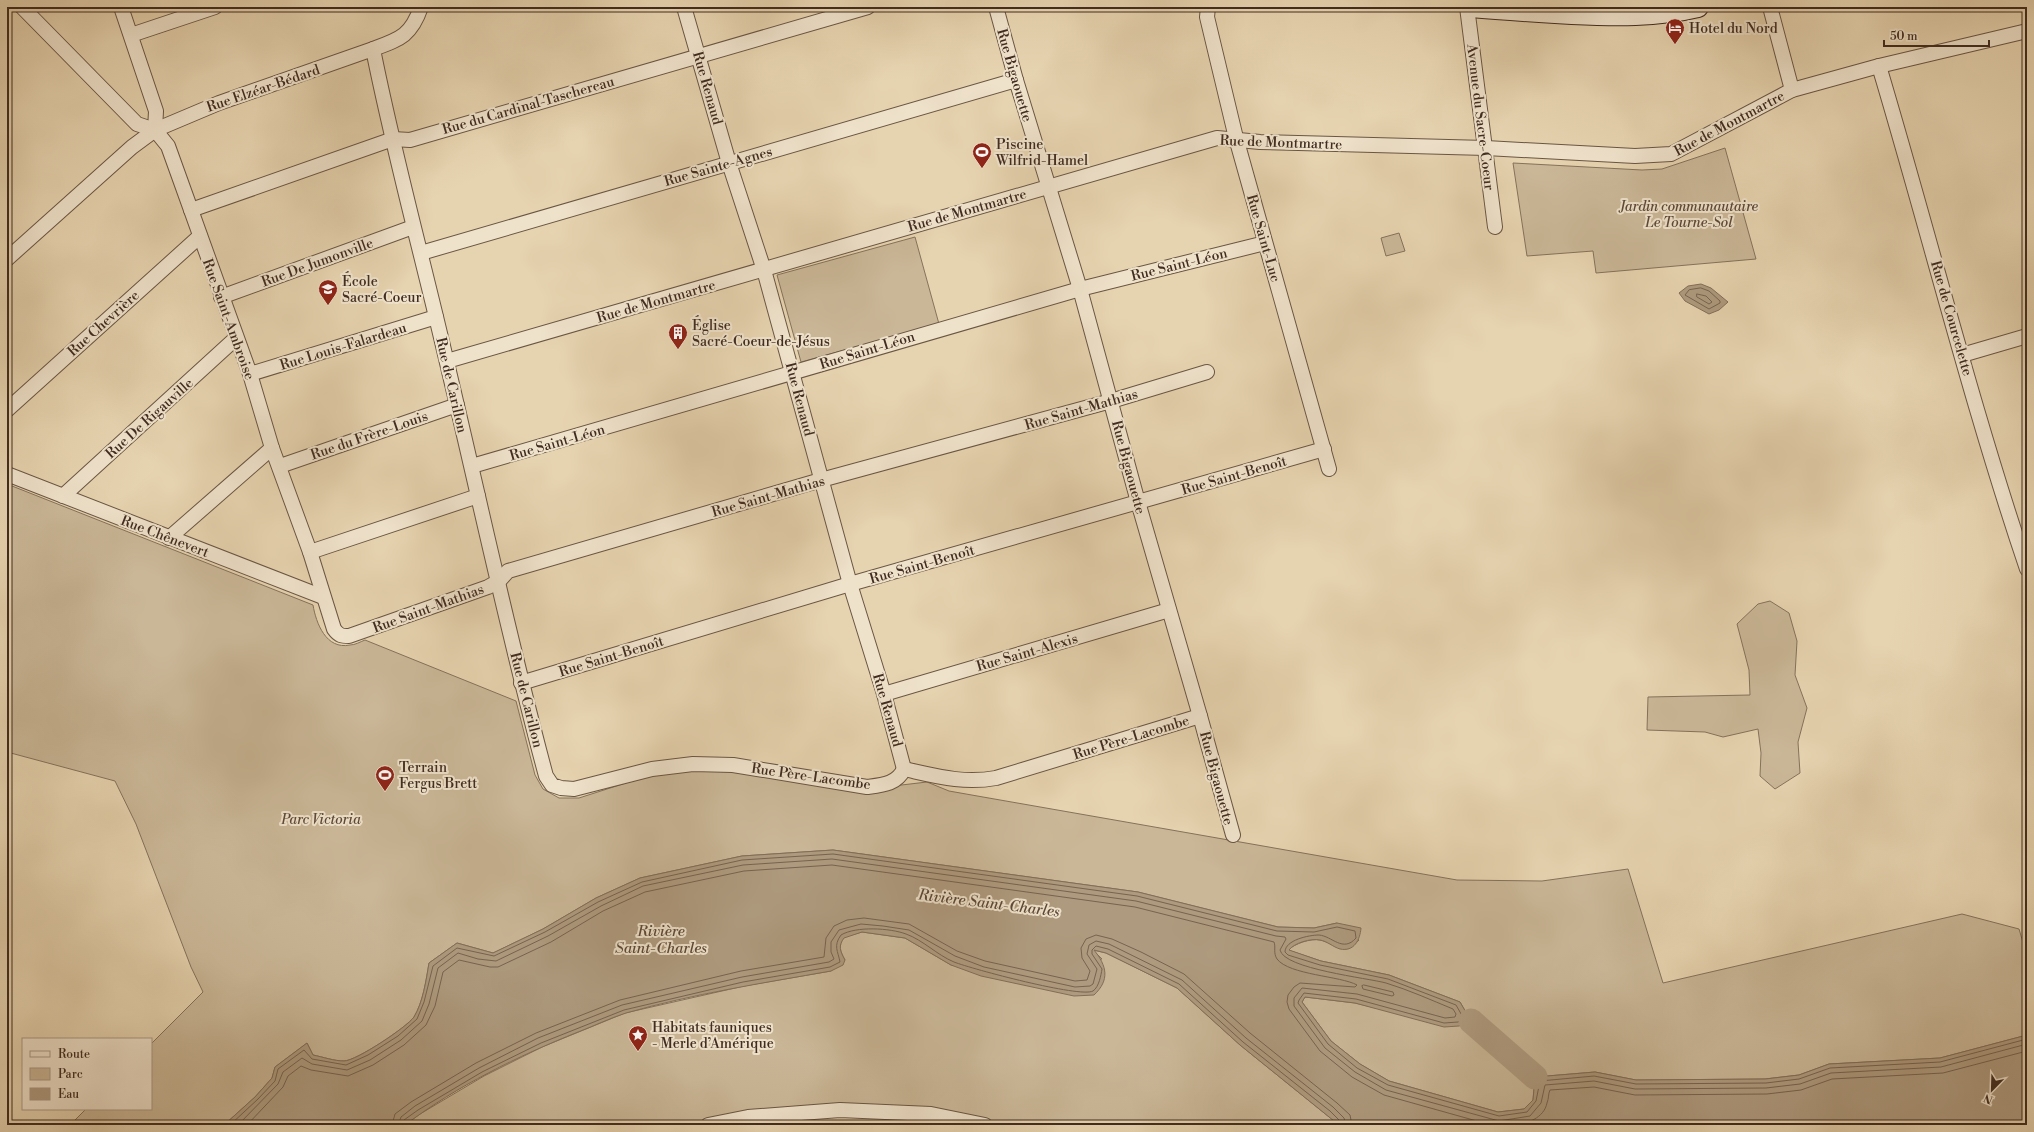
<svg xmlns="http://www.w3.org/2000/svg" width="2034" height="1132" font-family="'Libre Bodoni',serif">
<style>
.green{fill:#cab797;stroke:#85725c}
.water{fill:#ae9a7e;stroke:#826e58}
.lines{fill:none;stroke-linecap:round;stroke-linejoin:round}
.shore{stroke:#77634f;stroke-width:1}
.river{stroke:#ae9a7e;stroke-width:25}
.street-casing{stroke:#6a5644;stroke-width:16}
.secondary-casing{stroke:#402c20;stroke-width:22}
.street{stroke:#efe2cb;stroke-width:14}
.secondary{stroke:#efe2cb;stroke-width:20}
.labels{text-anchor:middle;stroke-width:4;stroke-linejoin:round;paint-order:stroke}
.poi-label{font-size:14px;fill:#402c20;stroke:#efe2cb;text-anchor:start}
.street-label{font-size:14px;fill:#402c20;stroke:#efe2cb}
.park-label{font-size:14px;font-style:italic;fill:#5c4838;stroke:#efe2cb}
.water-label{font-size:15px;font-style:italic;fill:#5c4838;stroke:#efe2cb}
</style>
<rect width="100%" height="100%" fill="#e6d3af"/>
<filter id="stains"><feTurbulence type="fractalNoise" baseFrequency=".005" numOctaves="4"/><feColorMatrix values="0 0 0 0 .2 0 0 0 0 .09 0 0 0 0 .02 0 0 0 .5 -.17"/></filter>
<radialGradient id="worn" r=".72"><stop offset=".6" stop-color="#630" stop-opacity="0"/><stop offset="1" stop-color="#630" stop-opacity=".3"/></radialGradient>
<g class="green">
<polygon points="1725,148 1756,259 1596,273 1593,251 1527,256 1513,163 1642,170 1662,169"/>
<polygon points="1399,233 1405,251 1386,256 1381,238"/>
<polygon points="915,237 939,324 801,362 777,275"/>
<path d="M7,484L313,605C316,623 326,650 350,645C355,645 360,642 365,640L516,701L535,775L543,789L559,798H579L657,773L699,769L893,786L927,782L949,791L983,797L1457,880L1542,881L1628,869L1663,983L1962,914L2019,929L2027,956V1035L1940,1058L1829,1064L1799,1075L1765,1079L1636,1080L1595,1072L1535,1077L1533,1100L1524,1109L1498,1112L1389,1081L1360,1064L1331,1041L1302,1002L1305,997L1355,1003L1396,1013L1471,1021L1460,1002L1389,975L1321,961L1288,950C1294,944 1311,938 1320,940C1336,944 1344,957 1359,940L1337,923L1314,928L1278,927L1138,892L833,850L742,856L640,878L596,898L543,929L493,953L457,943L429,963C426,981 423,1002 414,1017C407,1027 356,1061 344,1061C334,1061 323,1057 313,1055L307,1043L275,1067L272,1078L255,1097L224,1125H70L86,1109H151V1044L203,992L191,967L136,824L115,781L7,752Z"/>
<polygon points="1770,601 1789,613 1797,641 1795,675 1807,708 1798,742 1800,773 1775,789 1760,776 1761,753 1758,729 1723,737 1705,732 1647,730 1648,697 1750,695 1749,670 1737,624 1758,604"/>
<path d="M862,932L905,938L951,965L1102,959L1093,950L1106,953L1177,988L1240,1045L1339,1125H985L840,1110L708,1125H405L420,1114L484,1076L542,1047L625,1013L744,986L831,971L845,960C840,951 838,946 844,937Z"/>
</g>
<g class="water">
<polygon points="1701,284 1711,288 1728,302 1719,310 1709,314 1685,301 1679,293 1688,286"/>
<path d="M833,850L1138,892L1278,927L1314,928L1337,923L1361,928C1360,940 1354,952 1340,949C1333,947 1327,941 1320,940C1311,938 1294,943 1289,950L1321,961L1389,975L1460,1002L1471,1021L1459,1026L1444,1027L1355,1003L1305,997L1302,1002L1331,1041L1360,1064L1389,1081L1498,1112L1524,1109L1533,1100L1535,1077L1595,1072L1636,1080L1765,1079L1799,1075L1829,1064L1940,1058L2027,1035V1125H1339L1240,1045L1177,988L1106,953L1094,950C1107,966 1110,980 1094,995L1074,996L981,976L951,965L905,938L862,932L844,938C838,946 840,951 845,960L843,965L831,971C763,983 693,994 626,1013C610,1018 594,1026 578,1032C518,1056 457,1086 405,1125H224L255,1097L272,1078L275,1067L307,1043L313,1055C323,1057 334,1061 344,1061C356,1061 407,1027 414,1017C423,1002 426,981 429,963L457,943L493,953L543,929L596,898L640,878L742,856Z"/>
</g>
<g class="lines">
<g class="shore">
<polygon points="1701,288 1709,291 1720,301 1720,303 1709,309 1685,295 1689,290"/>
<polygon points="1697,294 1706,296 1712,302 1709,304 1697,297"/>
<polygon points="1364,985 1393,992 1394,995 1392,996 1363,989 1362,986"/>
<path d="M230,1125L258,1099L275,1081L278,1069L304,1050L312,1059L346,1065L368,1055L398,1036L417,1019L424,1002L433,966L457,948L494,956L545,932L598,902L642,882L742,860L833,854L1137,896L1277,931L1314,932L1337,927L1355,931L1356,938C1343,953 1332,936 1319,935C1309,935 1285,940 1285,952L1288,955L1320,965L1388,979L1456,1005L1464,1019L1458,1022L1444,1023L1356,999L1304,993L1299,1000L1298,1003L1328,1044L1357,1068L1388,1085L1499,1116L1527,1112L1536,1101L1540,1081L1594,1076L1636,1084L1766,1083L1799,1079L1830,1068L1940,1062L2027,1039"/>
<path d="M238,1125L278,1084L283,1072L302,1058L312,1064L347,1070L370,1060L401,1040L422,1021L429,1004L438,968L458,953L478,959L496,961L548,936L601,906L643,886L743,865L832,859L1136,901L1276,936L1285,937L1286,939L1280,950C1284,969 1368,978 1386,983C1409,990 1431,1000 1453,1009L1456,1014L1455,1017L1445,1018L1357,994L1302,988L1294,998V1006L1325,1048L1355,1072L1386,1090L1499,1121L1530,1116L1541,1103L1545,1085L1594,1081L1635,1089L1766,1088L1800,1084L1831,1073L1941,1067L2027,1044"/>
<path d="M247,1125L283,1087L288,1076L301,1066L311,1070L348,1076L373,1065L404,1045L426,1025L435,1006L443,972L459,960L490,967H498L551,942L603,911L645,892L744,871L832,865L1135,907L1274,942C1276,947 1273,953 1277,959C1289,975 1341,976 1357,985L1355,987L1300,983L1294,987L1288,995L1287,1002L1289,1009L1320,1051L1352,1077L1384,1095L1491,1125"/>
<polyline points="392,1125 395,1114 411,1102 476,1063 536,1033 620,1000 741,971 824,957 826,938 834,926 847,920 864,918 909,924 957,951 985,961 1075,981 1087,980 1090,971 1082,958 1081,948 1086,939 1096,935 1112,939 1141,952 1184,974 1250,1033 1337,1103 1350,1115 1352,1125"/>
<polyline points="398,1125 401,1117 415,1106 479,1068 538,1038 622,1005 742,977 829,962 834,959 831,952 831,942 839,930 861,924 883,926 909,930 955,956 984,967 1075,987 1090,986 1093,984 1097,969 1087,954 1089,945 1096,941 1109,944 1182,980 1246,1038 1333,1107 1344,1118 1346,1125"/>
<path d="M403,1125L404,1120L418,1110L482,1072L541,1043L624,1010L743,982L830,967L840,962C838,951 833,946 841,935C856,926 890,928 906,934C923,940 937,955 954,962C972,969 1080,998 1093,991C1099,987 1101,975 1102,969L1092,954V950L1096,946L1108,949L1179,984L1243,1042L1330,1111L1340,1121L1341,1125"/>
<path d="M1514,1125C1527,1124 1544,1118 1547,1103C1549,1098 1548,1094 1550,1090L1594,1087L1635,1095L1767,1094L1801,1090L1832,1079L1943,1073L2027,1051"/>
</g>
<polyline class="river" points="1471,1021 1535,1077"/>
<defs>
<g id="street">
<polyline points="22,7 137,124 155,130"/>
<path d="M121,7L156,111L155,130L168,146L250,374L272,448L310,552L334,629C339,636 342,636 349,636L488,587L499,581L508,571L821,480L1111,401L1207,372"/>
<path d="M421,7C411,36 400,39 373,49C394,155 423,259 447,363C480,501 509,639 546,776L552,785L561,788L574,789L652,769L693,764L733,765L867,787C883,785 897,784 904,769"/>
<polyline points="684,7 729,163 764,270 850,584 884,694 904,769"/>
<polyline points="996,7 1016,80 1080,289 1138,502 1200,716 1233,835"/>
<polyline points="1208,7 1207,17 1236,138 1329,469"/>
<polyline points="1467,7 1495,227"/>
<polyline points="1770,7 1792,90"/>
<polyline points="131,35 215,7"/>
<path d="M1879,66C1929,233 1971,404 2027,569"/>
<polyline points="191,210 393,139 410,140 868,7"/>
<polyline points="421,253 1016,80"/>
<polyline points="7,259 132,147 155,130 219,103 373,49"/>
<polyline points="221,297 413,227"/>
<polyline points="1962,355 2027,336"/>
<polyline points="447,361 1217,138 1260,142 1486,148 1635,156 1671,154 1792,90 1879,66 2027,31"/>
<polyline points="250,374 436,317"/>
<polyline points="7,410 200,236"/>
<polyline points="280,466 457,405"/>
<polyline points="472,466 1080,289 1265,243"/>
<polyline points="7,474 323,597"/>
<polyline points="63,496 235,339"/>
<polyline points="169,538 272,448"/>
<polyline points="310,552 478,496"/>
<polyline points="521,683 850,584 1324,449"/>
<polyline points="884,694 1169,610"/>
<path d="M904,769C936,776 963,784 996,778L1200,716"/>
<polyline points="708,1125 748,1117 840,1110 931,1114 985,1125"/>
</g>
<path id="secondary" d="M1471,7C1505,10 1538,12 1572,14C1615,16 1656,17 1698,7"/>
</defs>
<use href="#street" class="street-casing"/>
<use href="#secondary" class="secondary-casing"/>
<use href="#street" class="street"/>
<use href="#secondary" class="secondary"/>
</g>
<defs>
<symbol id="hotel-pin" viewBox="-11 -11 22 30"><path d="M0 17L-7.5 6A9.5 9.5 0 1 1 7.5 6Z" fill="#8f2418" stroke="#efe2cb"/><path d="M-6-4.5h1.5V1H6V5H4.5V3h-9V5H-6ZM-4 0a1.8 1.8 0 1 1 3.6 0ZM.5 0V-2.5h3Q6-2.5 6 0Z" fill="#fff"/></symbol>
<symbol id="stadium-pin" viewBox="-11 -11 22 30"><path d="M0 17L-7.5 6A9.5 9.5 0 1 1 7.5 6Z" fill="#8f2418" stroke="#efe2cb"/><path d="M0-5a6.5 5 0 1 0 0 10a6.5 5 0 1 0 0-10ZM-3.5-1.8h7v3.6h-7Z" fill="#fff"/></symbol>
<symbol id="school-pin" viewBox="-11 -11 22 30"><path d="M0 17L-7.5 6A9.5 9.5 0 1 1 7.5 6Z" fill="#8f2418" stroke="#efe2cb"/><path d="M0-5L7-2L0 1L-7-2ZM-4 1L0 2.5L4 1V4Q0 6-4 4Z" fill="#fff"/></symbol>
<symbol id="building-pin" viewBox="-11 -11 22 30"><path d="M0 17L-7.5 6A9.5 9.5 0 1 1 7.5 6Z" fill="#8f2418" stroke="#efe2cb"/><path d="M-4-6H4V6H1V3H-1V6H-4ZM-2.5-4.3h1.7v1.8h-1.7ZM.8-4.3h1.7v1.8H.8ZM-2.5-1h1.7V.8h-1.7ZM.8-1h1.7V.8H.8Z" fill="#fff"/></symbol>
<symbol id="sight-pin" viewBox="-11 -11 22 30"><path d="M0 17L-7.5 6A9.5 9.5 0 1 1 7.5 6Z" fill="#8f2418" stroke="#efe2cb"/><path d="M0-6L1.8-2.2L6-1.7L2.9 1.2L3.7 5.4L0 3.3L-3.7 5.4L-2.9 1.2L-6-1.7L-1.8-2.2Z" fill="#fff"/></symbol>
</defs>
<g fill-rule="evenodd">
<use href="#hotel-pin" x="1664" y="17" width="22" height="30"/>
<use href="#stadium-pin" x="971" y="141" width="22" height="30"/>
<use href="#school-pin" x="317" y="278" width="22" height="30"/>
<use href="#building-pin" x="667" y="322" width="22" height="30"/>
<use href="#stadium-pin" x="374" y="764" width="22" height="30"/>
<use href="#sight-pin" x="627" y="1024" width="22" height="30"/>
</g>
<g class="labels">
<g class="poi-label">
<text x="1689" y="33">Hotel du Nord</text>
<text x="996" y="149">Piscine<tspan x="996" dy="16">Wilfrid-Hamel</tspan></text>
<text x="342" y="286">École<tspan x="342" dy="16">Sacré-Coeur</tspan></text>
<text x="692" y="330">Église<tspan x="692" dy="16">Sacré-Coeur-de-Jésus</tspan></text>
<text x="399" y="772">Terrain<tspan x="399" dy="16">Fergus Brett</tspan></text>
<text x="652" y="1032">Habitats fauniques<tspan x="652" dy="16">- Merle d’Amérique</tspan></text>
</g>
<g class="street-label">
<text transform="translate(1015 75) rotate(74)" y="5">Rue Bigaouette</text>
<text transform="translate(263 88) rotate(-19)" y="5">Rue Elzéar-Bédard</text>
<text transform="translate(708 88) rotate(74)" y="5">Rue Renaud</text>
<text transform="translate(528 105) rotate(-16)" y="5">Rue du Cardinal-Taschereau</text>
<text transform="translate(1481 117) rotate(83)" y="5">Avenue du Sacre-Coeur</text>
<text transform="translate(1729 123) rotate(-28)" y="5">Rue de Montmartre</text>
<text transform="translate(1281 142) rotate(2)" y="5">Rue de Montmartre</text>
<text transform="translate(718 166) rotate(-16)" y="5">Rue Sainte-Agnes</text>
<text transform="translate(967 210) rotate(-16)" y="5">Rue de Montmartre</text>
<text transform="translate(1264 238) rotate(74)" y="5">Rue Saint-Luc</text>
<text transform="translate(317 262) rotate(-20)" y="5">Rue De Jumonville</text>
<text transform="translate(1179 264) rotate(-14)" y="5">Rue Saint-Léon</text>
<text transform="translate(656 301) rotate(-16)" y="5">Rue de Montmartre</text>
<text transform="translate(1952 318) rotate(74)" y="5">Rue de Courcelette</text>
<text transform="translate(229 319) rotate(70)" y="5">Rue Saint-Ambroise</text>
<text transform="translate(103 323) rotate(-42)" y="5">Rue Chevrière</text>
<text transform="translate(343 346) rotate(-17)" y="5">Rue Louis-Falardeau</text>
<text transform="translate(867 350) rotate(-17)" y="5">Rue Saint-Léon</text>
<text transform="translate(452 385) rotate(77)" y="5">Rue de Carillon</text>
<text transform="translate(800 399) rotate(75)" y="5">Rue Renaud</text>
<text transform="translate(1081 409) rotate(-16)" y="5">Rue Saint-Mathias</text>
<text transform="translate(149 418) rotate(-42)" y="5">Rue De Rigauville</text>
<text transform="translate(369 435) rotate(-19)" y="5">Rue du Frère-Louis</text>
<text transform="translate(557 442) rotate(-16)" y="5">Rue Saint-Léon</text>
<text transform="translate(1129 467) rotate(75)" y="5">Rue Bigaouette</text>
<text transform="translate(1234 475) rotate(-16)" y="5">Rue Saint-Benoît</text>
<text transform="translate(768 496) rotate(-16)" y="5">Rue Saint-Mathias</text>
<text transform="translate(165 536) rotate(21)" y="5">Rue Chênevert</text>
<text transform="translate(922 564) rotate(-16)" y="5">Rue Saint-Benoît</text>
<text transform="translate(428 608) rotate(-20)" y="5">Rue Saint-Mathias</text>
<text transform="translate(1027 652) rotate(-16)" y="5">Rue Saint-Alexis</text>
<text transform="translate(611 656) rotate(-17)" y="5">Rue Saint-Benoît</text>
<text transform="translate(527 700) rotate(76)" y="5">Rue de Carillon</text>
<text transform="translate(888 710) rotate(74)" y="5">Rue Renaud</text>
<text transform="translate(1131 737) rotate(-17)" y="5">Rue Père-Lacombe</text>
<text transform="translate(811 776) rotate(8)" y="5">Rue Père-Lacombe</text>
<text transform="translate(1217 778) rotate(75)" y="5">Rue Bigaouette</text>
</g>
<g class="park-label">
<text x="1689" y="211">Jardin communautaire<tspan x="1689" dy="16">Le Tourne-Sol</tspan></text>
<text x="321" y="824">Parc Victoria</text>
</g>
<g class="water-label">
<text transform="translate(989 903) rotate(7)" y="5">Rivière Saint-Charles</text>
<text x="661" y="936">Rivière<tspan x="661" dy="17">Saint-Charles</tspan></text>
</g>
</g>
<rect width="2034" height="1132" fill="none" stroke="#e6d3af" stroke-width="24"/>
<rect x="8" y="8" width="2018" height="1116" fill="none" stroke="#402c20" stroke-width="2"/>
<rect x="12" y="12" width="2010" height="1108" fill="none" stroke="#402c20"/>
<rect x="22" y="1038" width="130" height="72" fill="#efe2cb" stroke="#a99987"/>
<rect x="30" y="1051" width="20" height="6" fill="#efe2cb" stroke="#a99987"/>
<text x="58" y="1058" font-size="12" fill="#402c20">Route</text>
<rect x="30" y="1068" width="20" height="12" fill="#cab797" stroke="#a99987"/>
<text x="58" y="1078" font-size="12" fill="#402c20">Parc</text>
<rect x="30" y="1088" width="20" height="12" fill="#ae9a7e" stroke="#a99987"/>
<text x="58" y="1098" font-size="12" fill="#402c20">Eau</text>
<g transform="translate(1992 1090) rotate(203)" stroke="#efe2cb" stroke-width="3" paint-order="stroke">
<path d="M0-3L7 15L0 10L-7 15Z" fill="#402c20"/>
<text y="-6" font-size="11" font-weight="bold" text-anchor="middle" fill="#402c20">N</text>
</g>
<path d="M1884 40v6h105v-6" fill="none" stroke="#402c20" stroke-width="2"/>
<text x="1890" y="40" font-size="12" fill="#402c20" stroke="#efe2cb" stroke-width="3" paint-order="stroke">50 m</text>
<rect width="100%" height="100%" filter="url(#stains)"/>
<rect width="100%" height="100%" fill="url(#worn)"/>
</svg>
